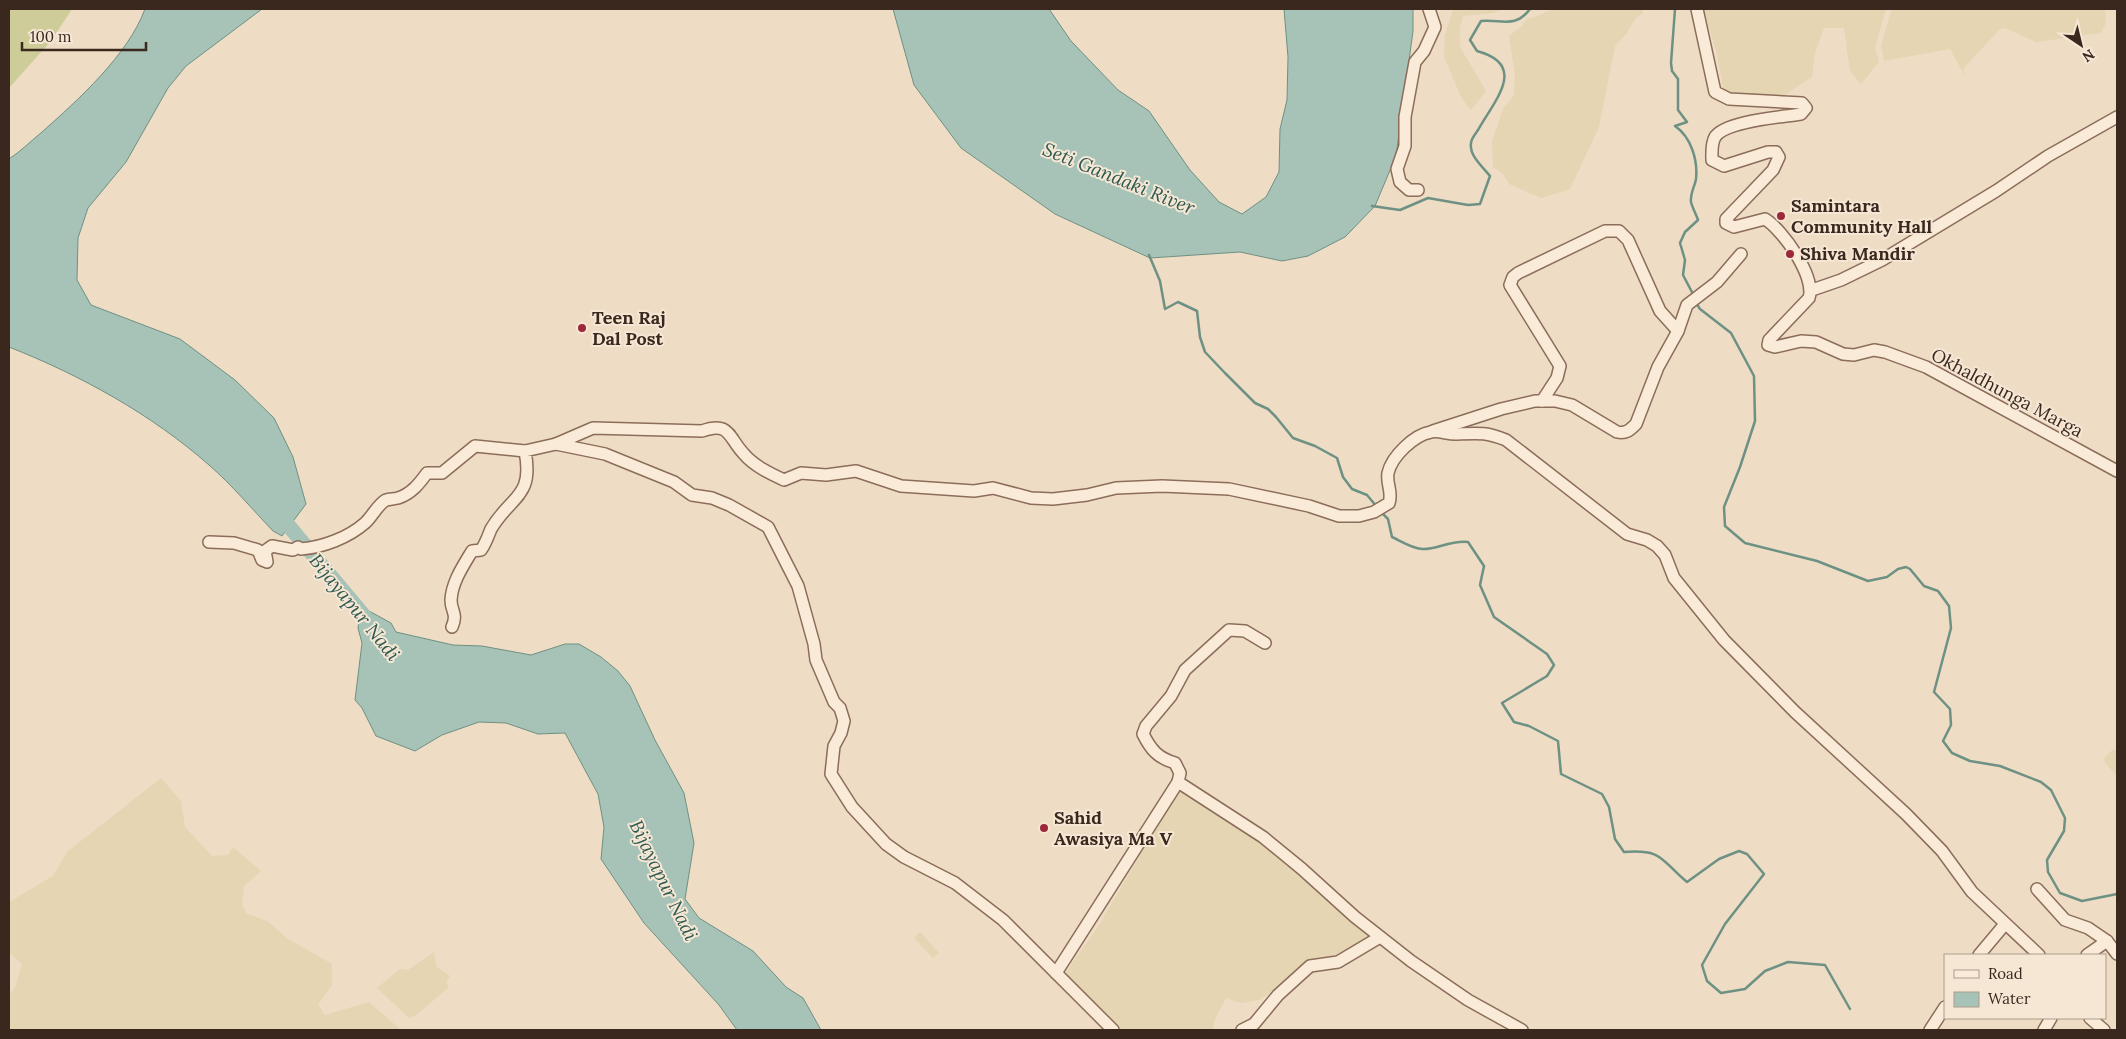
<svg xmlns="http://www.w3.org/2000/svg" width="2126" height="1039" font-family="Lora,serif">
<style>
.farmland{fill:#e5d5b2}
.green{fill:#cecc98}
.water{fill:#a7c2b6;stroke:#6d9183}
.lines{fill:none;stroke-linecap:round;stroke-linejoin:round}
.stream{stroke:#6d9183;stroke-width:2.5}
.river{stroke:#a7c2b6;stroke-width:15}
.minor-casing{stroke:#8b6d5a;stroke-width:14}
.minor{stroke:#faebd8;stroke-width:11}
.poi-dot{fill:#9b293b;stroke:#f6e7d5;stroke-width:2}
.labels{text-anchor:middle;stroke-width:4;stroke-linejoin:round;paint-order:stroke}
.poi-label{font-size:18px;font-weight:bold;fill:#3a281f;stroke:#f6e7d5;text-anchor:start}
.street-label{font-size:18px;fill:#3a281f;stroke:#f6e7d5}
.water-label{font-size:19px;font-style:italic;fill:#2e5a51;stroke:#f6e7d5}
</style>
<rect width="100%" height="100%" fill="#efdcc5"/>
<g class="farmland">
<polygon points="1453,9 1504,9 1493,13 1463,16 1460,27 1460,47 1486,91 1471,110 1462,99 1444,57 1445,35"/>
<polygon points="1554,9 1643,10 1643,13 1636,18 1626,34 1615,46 1599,127 1570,189 1541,198 1509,184 1502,173 1493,167 1492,142 1503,109 1514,95 1515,75 1509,36 1522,26 1526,20"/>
<polygon points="1703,9 1886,9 1875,48 1879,62 1861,84 1850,71 1844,28 1824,28 1815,53 1812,77 1786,94 1780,103 1725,98 1716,50"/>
<polygon points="1892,9 2105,9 2106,23 2101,33 2036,42 2005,28 1999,30 1963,69 1967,80 1950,49 1884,61 1881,45"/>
<polygon points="2112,750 2117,750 2117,776 2105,763 2104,758"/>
<polygon points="161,778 181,801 185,827 212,856 228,855 233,847 261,871 244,886 242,904 246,913 269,922 285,937 332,964 332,985 318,1005 325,1015 369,1002 401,1030 9,1030 9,995 15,988 22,964 9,953 9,902 53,876 67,852"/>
<polygon points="1178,791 1236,824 1374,938 1317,962 1259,1000 1241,1003 1226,998 1214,1021 1213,1030 1119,1030 1064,975 1097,928"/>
<polygon points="920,932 939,953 933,958 914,938"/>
<polygon points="434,952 436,966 450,976 446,983 449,987 415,1016 409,1018 377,988 400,969 408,970"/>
</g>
<polygon class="green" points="9,9 72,9 51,41 9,88"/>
<g class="water">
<path d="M145,9H262L186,66L168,88L126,162L88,208L78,238L77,280L91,305L180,339L235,380L274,418L293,457L306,504L282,536L273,531C252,509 232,485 209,465C151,414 80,375 9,347V159C21,151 31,141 42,132C78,100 128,55 145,9Z"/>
<polygon points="893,9 1049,9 1071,41 1118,90 1149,111 1190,170 1219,202 1242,214 1266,197 1279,172 1280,129 1287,100 1288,57 1284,9 1413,9 1413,31 1396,156 1375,206 1345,237 1308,256 1282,261 1240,252 1150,258 1055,214 961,148 914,85"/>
<polygon points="369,611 391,623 396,632 453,645 482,646 531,655 565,644 579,644 601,657 618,671 630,686 655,740 684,793 694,843 685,899 699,918 753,951 786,987 803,998 821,1030 737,1030 719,1005 644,923 601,859 604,827 598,794 565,733 538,734 506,723 479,722 442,735 415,751 376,736 362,708 355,700 362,643 358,628 359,621"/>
</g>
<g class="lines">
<g class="stream">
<path d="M1675,9L1671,63L1672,71L1678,79V110L1687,122L1675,126C1691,137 1698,160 1696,179C1695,186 1690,193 1691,202C1692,207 1696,214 1698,220L1685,232L1680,243L1685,260L1683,275L1694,296"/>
<path d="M1372,206L1400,210L1428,198L1468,205L1480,204L1490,176C1483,167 1469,156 1471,143C1471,139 1476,133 1478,130C1494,101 1529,65 1477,51L1470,40L1481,21C1502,19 1515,29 1530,9"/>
<polyline points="1149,255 1160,281 1165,309 1178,302 1197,311 1200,337 1205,352 1225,373 1255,403 1268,409 1276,417 1293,438 1315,446 1337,458 1343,477 1352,489 1367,495 1377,507"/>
<polyline points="1696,303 1700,309 1731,333 1754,376 1755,421 1740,467 1724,507 1725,526 1745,543 1817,561 1868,581 1887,577 1898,569 1906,567 1910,569 1924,586 1938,591 1949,606 1951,628 1934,692 1950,709 1951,725 1943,741 1952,753 1970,761 2000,766 2041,782 2051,790 2065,818 2064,831 2047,860 2048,872 2060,893 2082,901 2117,894"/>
<path d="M1380,511L1388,519L1392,537C1401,541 1411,548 1422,549C1436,550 1450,540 1468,542L1484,566L1480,585L1494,617L1547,654L1554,665L1547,676L1502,703L1514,722L1529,726L1558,741L1561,774L1602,794L1609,807L1615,839L1624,852C1664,849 1660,860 1687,882L1719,859L1739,851L1747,854L1764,874L1725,924L1702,965L1707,981L1721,993L1745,989L1765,971L1788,962L1825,965L1850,1009"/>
</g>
<polyline class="river" points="279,506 288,525 376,630"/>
<defs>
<g id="minor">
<path d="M1697,9L1715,92L1729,99L1802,103L1806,108L1801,114C1782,117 1725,121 1715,137C1711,144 1712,153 1712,160L1724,166L1768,152H1776L1779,157L1773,170L1726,219V223L1734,227L1765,219C1783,230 1816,277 1809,298L1769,340L1768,345L1775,347L1801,341L1816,342L1843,354L1854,355L1874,350L1885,352L1926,367L2117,471"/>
<polyline points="1418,190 1409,190 1400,182 1397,169 1405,146 1405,117 1415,62 1424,51 1435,27 1429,9"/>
<polyline points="1812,290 1841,280 1882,260 1996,191 2048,156 2117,117"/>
<polyline points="1542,401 1557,378 1560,366 1510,285 1513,277 1518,273 1605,231 1619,231 1628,240 1660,311 1678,331"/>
<path d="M1433,431L1501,409L1535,401H1555L1572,405L1617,432C1626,434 1630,430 1636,424L1658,367L1678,331L1687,305L1717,282L1741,254"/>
<path d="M556,444L593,428L702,431C730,421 728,437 744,454C754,466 771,474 784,480L801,473L826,475L856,471L901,486L974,491L993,488L1031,498L1053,499L1087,495L1116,488L1162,486L1229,489L1309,506L1339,516H1359L1374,512L1389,503C1393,492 1386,484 1388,473C1392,456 1414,435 1431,432C1439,430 1449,435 1457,434C1479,433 1486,432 1506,440L1627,534L1647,540L1657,546L1665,555L1674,578L1724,640L1795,712L1906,814L1942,851L1972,892L2039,955"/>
<path d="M209,542L234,543L258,550L262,560L267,562L265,551L272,546L293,550L298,547L301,549C323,547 348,538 365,523C372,517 378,504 386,500C390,499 394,499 398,498C411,494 419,484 427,473H442L475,446L525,451"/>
<path d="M452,627C458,613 451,612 451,600C452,582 463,566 472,551L481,550C486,543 488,536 491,529C511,495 534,498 525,451L556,444L605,454L674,482L692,495L712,498L729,505L768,527L798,586L814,644L816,660L834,702L840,708L844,721L841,733L834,746L831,774L852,807L886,844L904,857L955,883L1003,920L1113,1030"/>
<path d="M1265,643L1245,631L1229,630L1185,670L1171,696L1146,726L1143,734C1151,750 1158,758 1175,763L1180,773L1178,782L1263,837L1302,869L1355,917L1411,961L1468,1000L1522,1030"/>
<polyline points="2037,889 2065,920 2088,928 2107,941 2117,954"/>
<polyline points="1979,955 2005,924"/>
<polyline points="2087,955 2107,941"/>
<polyline points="1056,973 1178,782"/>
<polyline points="2090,1018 2104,1030"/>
<polyline points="1242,1030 1254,1024 1278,995 1310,966 1338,962 1380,937"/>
<polyline points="1930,1030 1945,1007"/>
<polyline points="2044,1030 2051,1018"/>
</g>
</defs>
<use href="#minor" class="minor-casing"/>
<use href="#minor" class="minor"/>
</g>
<g class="poi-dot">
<circle cx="1781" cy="216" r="5"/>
<circle cx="1790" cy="254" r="5"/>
<circle cx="582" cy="328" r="5"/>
<circle cx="1044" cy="828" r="5"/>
</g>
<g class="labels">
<g class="poi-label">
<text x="1791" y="212">Samintara<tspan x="1791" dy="21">Community Hall</tspan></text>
<text x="1800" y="260">Shiva Mandir</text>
<text x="592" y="324">Teen Raj<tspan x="592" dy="21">Dal Post</tspan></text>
<text x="1054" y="824">Sahid<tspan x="1054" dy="21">Awasiya Ma V</tspan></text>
</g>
<g class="street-label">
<text transform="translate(2007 393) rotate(28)" y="6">Okhaldhunga Marga</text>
</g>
<g class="water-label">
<text transform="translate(1119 178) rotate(22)" y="7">Seti Gandaki River</text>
<text transform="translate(355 607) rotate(51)" y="7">Bijayapur Nadi</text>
<text transform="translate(664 880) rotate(64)" y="7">Bijayapur Nadi</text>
</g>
</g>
<rect width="2126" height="1039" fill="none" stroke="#3a281f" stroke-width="20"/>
<rect x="1944" y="954" width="162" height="65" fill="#f6e7d5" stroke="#ab9b8c"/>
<rect x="1954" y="970" width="25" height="8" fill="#faebd8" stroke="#ab9b8c"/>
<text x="1988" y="979" font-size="15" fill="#3a281f">Road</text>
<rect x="1954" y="992" width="25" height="15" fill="#a7c2b6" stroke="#ab9b8c"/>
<text x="1988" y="1004" font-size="15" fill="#3a281f">Water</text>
<g transform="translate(2081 45) rotate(145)" stroke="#f6e7d5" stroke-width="4" paint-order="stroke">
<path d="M0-4L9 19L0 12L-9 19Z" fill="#3a281f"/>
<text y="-8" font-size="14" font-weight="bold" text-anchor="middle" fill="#3a281f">N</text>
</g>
<path d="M22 42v8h124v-8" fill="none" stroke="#3a281f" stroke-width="2.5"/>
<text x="30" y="42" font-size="15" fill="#3a281f" stroke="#f6e7d5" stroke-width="4" paint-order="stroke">100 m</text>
</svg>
